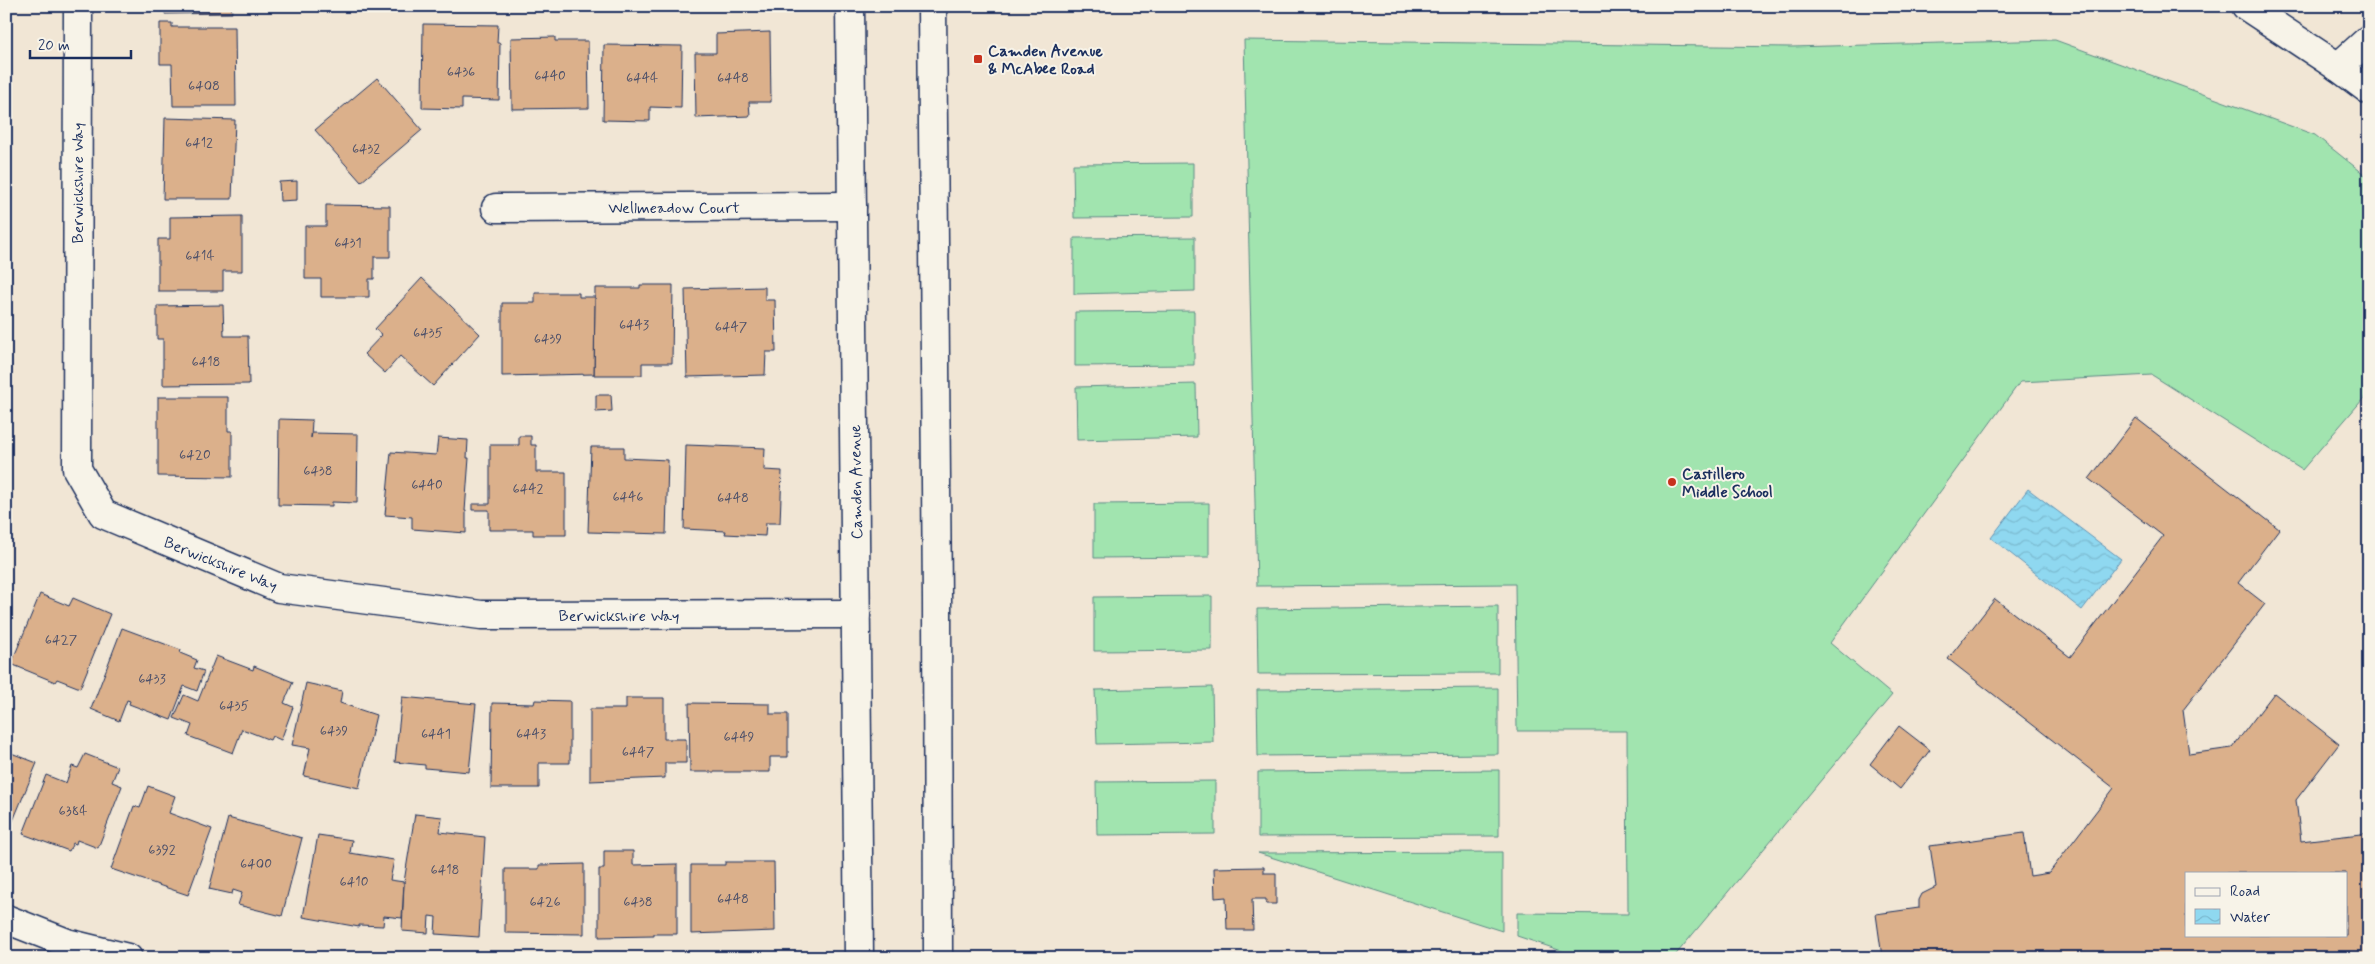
<svg xmlns="http://www.w3.org/2000/svg" width="2375" height="964" font-family="Mynerve,sans-serif">
<style>
.grass{fill:#a1e4af;stroke:#5e8a86}
.water{fill:url(#water-waves);stroke:#6194b6}
.building{fill:#dbb08b;stroke:#1b2f5e;fill-rule:evenodd}
.lines{fill:none;stroke-linecap:round;stroke-linejoin:round}
.street-casing{stroke:#1b2f5e;stroke-width:31}
.secondary-casing{stroke:#1b2f5e;stroke-width:31}
.street{stroke:#f7f3e8;stroke-width:28}
.secondary{stroke:#f7f3e8;stroke-width:28}
.poi-dot{fill:#c8321e;stroke:#f7f3e8;stroke-width:2}
.labels{text-anchor:middle;stroke-width:4;stroke-linejoin:round;paint-order:stroke}
.number-label{font-size:14px;fill:#4b4f69}
.poi-label{font-size:16px;font-weight:bold;fill:#1b2f5e;stroke:#f7f3e8;text-anchor:start}
.street-label{font-size:16px;fill:#1b2f5e;stroke:#f7f3e8}
</style>
<defs>
<pattern id="water-waves" width="16" height="10" patternUnits="userSpaceOnUse" patternTransform="scale(1.25)"><rect width="16" height="10" fill="#8fd8f0"/><path d="M0 5q4-4 8 0t8 0" fill="none" stroke="#7bbad0"/></pattern>
</defs>
<rect width="100%" height="100%" fill="#f1e6d5"/>
<filter id="ink" filterUnits="userSpaceOnUse"><feTurbulence type="fractalNoise" baseFrequency=".02" numOctaves="2"/><feDisplacementMap in="SourceGraphic" scale="10" xChannelSelector="R" yChannelSelector="G"/><feConvolveMatrix kernelMatrix="1 2 1 2 8 2 1 2 1" color-interpolation-filters="sRGB"/></filter>
<g filter="url(#ink)">
<g class="grass">
<polygon points="1244,40 1791,47 2055,40 2315,135 2369,178 2369,392 2302,470 2152,375 2020,382 1830,643 1892,695 1673,958 1583,958 1517,936 1517,913 1628,914 1627,731 1517,731 1515,584 1257,586"/>
<polygon points="1193,163 1193,217 1074,218 1073,164"/>
<polygon points="1195,237 1195,291 1074,294 1074,238"/>
<polygon points="1194,311 1194,365 1075,366 1075,312"/>
<polygon points="1196,384 1197,437 1077,440 1076,387"/>
<polygon points="1209,503 1209,557 1094,558 1094,504"/>
<polygon points="1212,596 1212,650 1094,651 1094,597"/>
<polygon points="1498,606 1498,673 1258,674 1257,609"/>
<polygon points="1212,687 1213,742 1097,744 1095,690"/>
<polygon points="1498,688 1498,754 1258,756 1257,690"/>
<polygon points="1499,770 1499,836 1258,837 1258,772"/>
<polygon points="1215,781 1215,834 1097,835 1096,782"/>
<polygon points="1502,852 1502,931 1258,853"/>
</g>
<polygon class="water" points="2028,489 2121,559 2082,610 1991,538"/>
<g class="building">
<polygon points="165,6 231,6 232,13 165,14"/>
<polygon points="160,23 172,23 172,27 235,27 236,106 173,106 172,64 160,64"/>
<polygon points="423,24 498,25 497,43 500,43 499,100 462,99 462,109 422,108"/>
<polygon points="770,32 771,102 749,102 750,116 696,118 695,53 716,53 716,34"/>
<polygon points="555,37 555,41 588,41 589,108 512,109 511,38"/>
<polygon points="604,45 682,46 681,108 650,107 650,121 603,120"/>
<polygon points="377,78 422,130 361,182 315,130"/>
<polygon points="165,118 235,120 232,199 163,199"/>
<polygon points="297,181 297,200 280,201 279,182"/>
<polygon points="326,205 390,206 390,257 374,257 374,279 369,279 369,297 321,297 321,279 305,279 305,226 326,226"/>
<polygon points="242,216 242,271 223,271 223,291 158,291 158,239 170,239 170,217"/>
<polygon points="422,278 480,334 433,386 400,356 385,373 364,354 382,335 375,329"/>
<polygon points="640,285 673,285 672,363 642,363 642,375 594,375 595,288 640,288"/>
<polygon points="765,287 765,300 775,300 776,352 766,352 765,375 687,377 685,289"/>
<polygon points="535,293 579,293 579,297 595,297 594,374 502,376 502,303 535,303"/>
<polygon points="223,305 224,336 248,336 249,384 163,385 163,339 157,339 157,306"/>
<polygon points="596,395 611,395 612,411 596,412"/>
<polygon points="158,397 228,397 228,431 232,431 232,477 158,476"/>
<path d="M2136,418L2279,529L2238,583L2265,604L2183,710L2189,754L2232,748L2274,693L2339,744L2296,800L2301,841L2369,833V958H1873L1882,957L1876,914L1919,908V900L1922,894L1936,887L1930,846L2024,833L2030,876L2049,873L2114,788L1948,659L1995,599L2070,657L2163,536L2089,479ZM2186,873H2346V935H2186Z"/>
<polygon points="279,419 312,420 311,438 312,433 358,434 357,503 332,502 332,506 278,505"/>
<polygon points="519,436 531,436 531,445 536,445 536,472 566,472 566,535 533,535 533,530 489,530 489,510 472,510 472,504 490,504 490,445 519,445"/>
<polygon points="438,438 468,440 467,458 469,458 465,511 466,511 466,533 412,529 412,517 385,515 391,452 436,455"/>
<polygon points="686,445 765,448 764,470 782,471 780,523 766,523 765,536 725,534 726,531 684,529"/>
<polygon points="591,447 624,447 624,458 668,460 666,534 588,532"/>
<polygon points="40,594 69,606 73,598 110,614 80,688 57,679 55,682 11,664"/>
<polygon points="122,628 181,650 180,653 197,660 194,668 204,671 197,691 184,686 171,720 129,704 130,701 127,700 119,721 91,709"/>
<polygon points="216,656 253,670 254,666 293,682 284,703 293,707 281,740 272,736 270,740 242,729 233,753 188,736 192,725 174,718 184,695 198,701"/>
<polygon points="306,683 342,691 340,703 376,715 359,788 304,776 310,748 292,745"/>
<polygon points="402,697 476,704 469,772 425,768 425,765 395,762"/>
<polygon points="626,698 664,698 664,739 686,739 686,763 665,763 665,778 590,781 590,709 626,709"/>
<polygon points="535,700 570,701 570,763 539,763 539,788 491,788 492,703 534,704"/>
<polygon points="689,703 770,704 770,714 788,714 788,757 770,757 770,772 690,772"/>
<polygon points="1899,726 1930,750 1900,789 1870,764"/>
<polygon points="6,751 37,763 10,828 6,827"/>
<polygon points="85,754 118,767 112,782 122,786 98,848 77,840 76,844 73,843 69,851 23,834 46,775 66,783 72,766 78,768"/>
<polygon points="148,786 175,796 169,813 212,829 188,895 111,869 134,806 140,808"/>
<polygon points="415,814 442,817 440,832 485,837 479,937 435,934 436,917 429,916 428,933 402,931 404,882"/>
<polygon points="228,818 302,838 282,916 238,905 242,893 233,890 232,894 209,889"/>
<polygon points="318,835 352,840 350,853 394,860 390,880 404,882 402,918 384,916 383,926 359,925 359,927 303,917"/>
<polygon points="604,851 633,851 633,865 677,864 677,934 654,934 654,936 599,937 599,869 604,869"/>
<polygon points="725,862 774,862 775,931 691,934 691,865 725,865"/>
<polygon points="584,864 584,934 505,933 505,869 539,869 539,865"/>
<polygon points="1264,867 1264,873 1276,873 1276,904 1266,904 1266,899 1252,899 1253,930 1227,930 1226,897 1215,898 1214,868"/>
</g>
<g class="lines">
<defs>
<g id="street">
<polyline points="78,6 77,469 103,514 279,588 481,615 856,614"/>
<polyline points="2246,6 2338,67 2369,90"/>
<polyline points="2338,67 2369,39"/>
<polyline points="496,208 852,206"/>
<polyline points="6,919 67,943 128,958"/>
</g>
<g id="secondary">
<polyline points="850,6 859,958"/>
<polyline points="932,6 937,599 938,958"/>
</g>
</defs>
<use href="#street" class="street-casing"/>
<use href="#secondary" class="secondary-casing"/>
<use href="#street" class="street"/>
<use href="#secondary" class="secondary"/>
</g>
</g>
<g class="poi-dot">
<rect x="973" y="54" width="10" height="10" rx="2.5"/>
<circle cx="1672" cy="482" r="5"/>
</g>
<g class="labels">
<g class="number-label">
<text x="461" y="76">6436</text>
<text x="550" y="80">6440</text>
<text x="642" y="82">6444</text>
<text x="733" y="82">6448</text>
<text x="204" y="90">6408</text>
<text x="199" y="147">6412</text>
<text x="366" y="153">6432</text>
<text x="348" y="247">6431</text>
<text x="200" y="260">6414</text>
<text x="634" y="329">6443</text>
<text x="731" y="331">6447</text>
<text x="428" y="337">6435</text>
<text x="548" y="343">6439</text>
<text x="206" y="366">6418</text>
<text x="195" y="459">6420</text>
<text x="318" y="475">6438</text>
<text x="427" y="489">6440</text>
<text x="528" y="493">6442</text>
<text x="628" y="501">6446</text>
<text x="733" y="502">6448</text>
<text x="61" y="644">6427</text>
<text x="152" y="683">6433</text>
<text x="234" y="710">6435</text>
<text x="334" y="735">6439</text>
<text x="436" y="738">6441</text>
<text x="531" y="738">6443</text>
<text x="739" y="741">6449</text>
<text x="638" y="756">6447</text>
<text x="73" y="815">6384</text>
<text x="162" y="854">6392</text>
<text x="256" y="868">6400</text>
<text x="445" y="874">6418</text>
<text x="354" y="886">6410</text>
<text x="733" y="903">6448</text>
<text x="545" y="906">6426</text>
<text x="638" y="906">6438</text>
</g>
<g class="poi-label">
<text x="988" y="56">Camden Avenue<tspan x="988" dy="18">&amp; McAbee Road</tspan></text>
<text x="1682" y="479">Castillero<tspan x="1682" dy="18">Middle School</tspan></text>
</g>
<g class="street-label">
<text transform="translate(77 183) rotate(-90)" y="6">Berwickshire Way</text>
<text x="674" y="213">Wellmeadow Court</text>
<text transform="translate(855 482) rotate(-91)" y="6">Camden Avenue</text>
<text transform="translate(221 563) rotate(22)" y="6">Berwickshire Way</text>
<text x="619" y="621">Berwickshire Way</text>
</g>
</g>
<rect width="2375" height="964" fill="none" stroke="#f7f3e8" stroke-width="25"/>
<rect x="12" y="12" width="2350" height="939" fill="none" stroke="#1b2f5e" stroke-width="2" filter="url(#ink)"/>
<rect x="2185" y="872" width="162" height="65" fill="#f7f3e8" stroke="#9fa5b1"/>
<rect x="2195" y="888" width="25" height="8" fill="#f7f3e8" stroke="#9fa5b1"/>
<text x="2230" y="896" font-size="15" fill="#1b2f5e">Road</text>
<rect x="2195" y="909" width="25" height="15" fill="url(#water-waves)" stroke="#9fa5b1"/>
<text x="2230" y="922" font-size="15" fill="#1b2f5e">Water</text>
<path d="M30 50v8h101v-8" fill="none" stroke="#1b2f5e" stroke-width="2.5"/>
<text x="38" y="50" font-size="15" fill="#1b2f5e" stroke="#f7f3e8" stroke-width="4" paint-order="stroke">20 m</text>
</svg>
